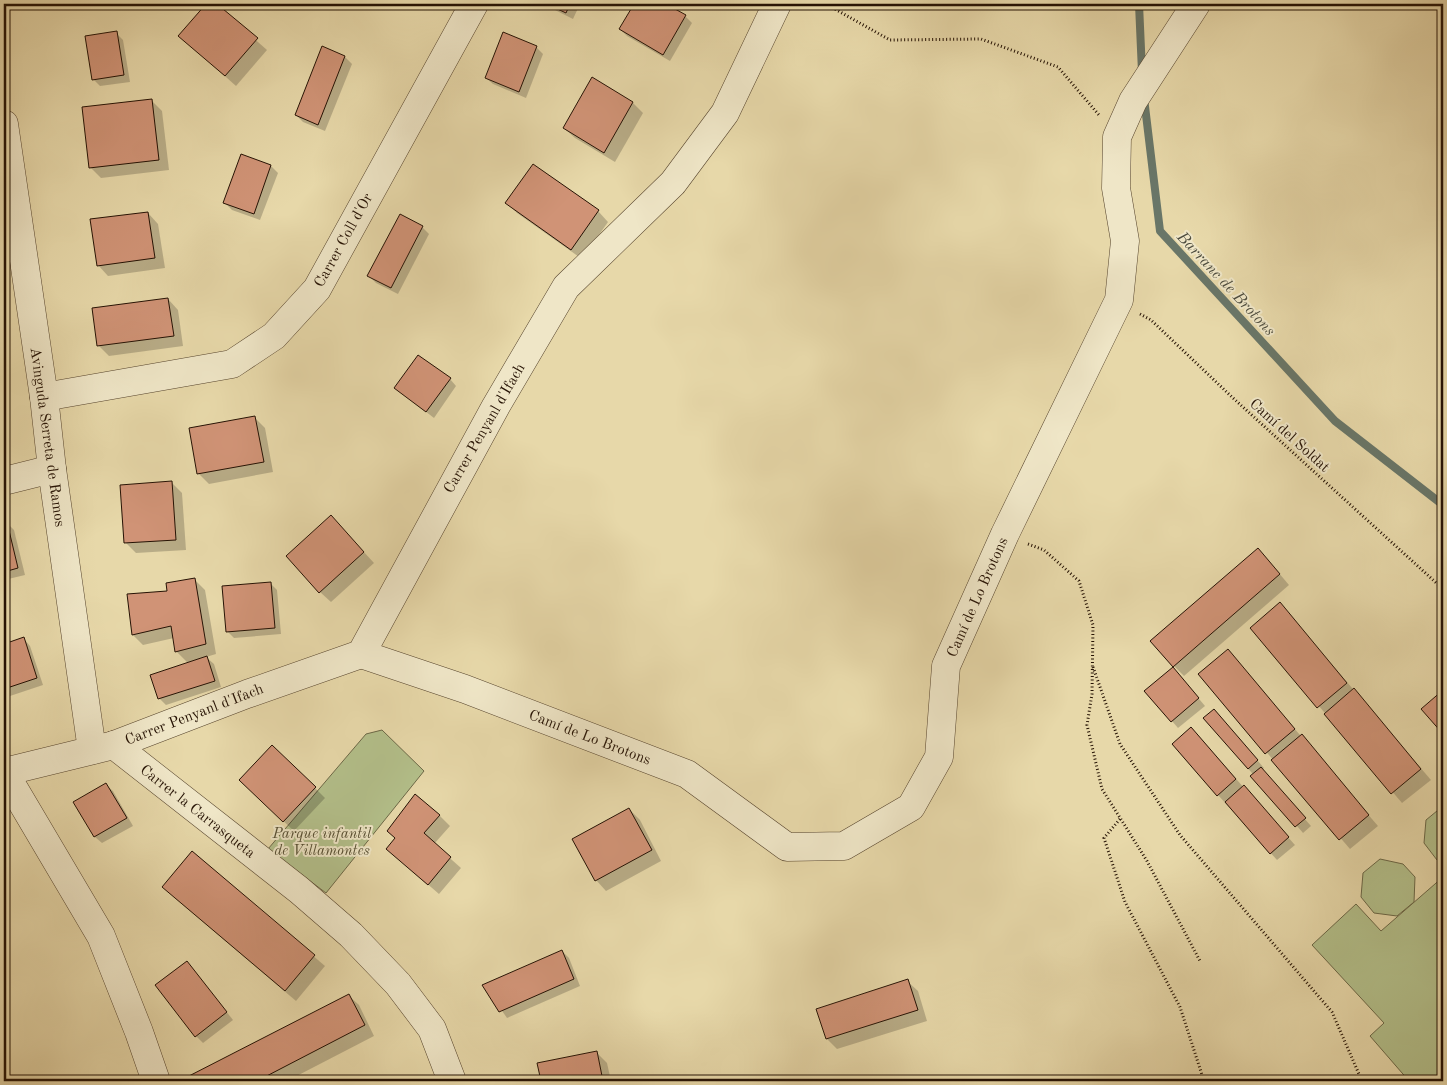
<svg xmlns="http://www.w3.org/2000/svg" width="1447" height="1085" font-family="'Old Standard TT',serif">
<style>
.green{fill:#b3bf8a;stroke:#6c6847}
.shadow{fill:#0003}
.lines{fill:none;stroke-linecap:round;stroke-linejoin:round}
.stream{stroke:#697668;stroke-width:8}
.building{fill:#d09376;stroke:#251204}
.minor-casing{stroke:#56442d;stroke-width:29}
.path{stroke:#251204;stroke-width:3;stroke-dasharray:1 2.5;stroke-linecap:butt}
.minor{stroke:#efe6c7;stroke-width:28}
.labels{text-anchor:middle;stroke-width:4;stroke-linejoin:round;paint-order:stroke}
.street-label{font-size:15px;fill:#251204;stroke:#efe6c7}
.park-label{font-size:15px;font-style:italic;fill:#574f33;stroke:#efe6c7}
.water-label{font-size:16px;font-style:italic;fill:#4d4c3e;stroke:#efe6c7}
</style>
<rect width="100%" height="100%" fill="#e7d8a9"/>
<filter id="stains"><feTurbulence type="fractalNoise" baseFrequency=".004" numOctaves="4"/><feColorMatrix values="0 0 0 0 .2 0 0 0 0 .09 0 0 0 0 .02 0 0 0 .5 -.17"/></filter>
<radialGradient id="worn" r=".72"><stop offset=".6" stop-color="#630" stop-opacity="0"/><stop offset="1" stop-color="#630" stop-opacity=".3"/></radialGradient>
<g class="green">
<polygon points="382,730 424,771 326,893 268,849 366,734"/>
<polygon points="1443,806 1443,861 1437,860 1424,843 1426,820"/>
<polygon points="1380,859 1403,864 1415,877 1414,902 1397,916 1374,913 1361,897 1363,873"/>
<polygon points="1443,877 1443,1081 1409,1081 1370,1036 1384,1023 1312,945 1356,904 1381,931"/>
</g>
<g class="shadow">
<polygon points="208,4 215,4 267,50 236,86 180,36"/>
<polygon points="543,4 580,4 573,19"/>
<polygon points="635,4 663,4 685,16 692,23 670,61 627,36 620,29"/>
<polygon points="116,33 123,40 130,82 100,86 93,79"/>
<polygon points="536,47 543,54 526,98 493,84 486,78"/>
<polygon points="322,48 345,57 352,64 325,131 303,122 296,115"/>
<polygon points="592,79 633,103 643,113 615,162 575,138 564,128"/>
<polygon points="151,100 162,111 169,170 101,178 90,167"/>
<polygon points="242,156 271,166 278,173 260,220 232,210 225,203"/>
<polygon points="533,165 598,211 608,222 582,259 517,213 507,203"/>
<polygon points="148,213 158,224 165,268 108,276 98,265"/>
<polygon points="422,227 429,234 398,294 376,283 369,276"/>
<polygon points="168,299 178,310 183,346 109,356 98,345"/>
<polygon points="450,379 456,386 434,418 395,388"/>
<polygon points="255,418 265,428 273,472 209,484 198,473"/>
<polygon points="171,482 182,493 186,550 136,553 126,543"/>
<polygon points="7,523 14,530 25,575 4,580 4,524"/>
<polygon points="341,527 374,563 331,602 320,592"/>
<polygon points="1268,560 1289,585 1184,676 1174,666"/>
<polygon points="194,579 205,590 216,654 206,657 214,664 221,687 166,705 159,698 188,663 176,651 174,638 143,645 133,635 168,592"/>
<polygon points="270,583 277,590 281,634 234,638 227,631"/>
<polygon points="1280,604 1431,780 1402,803 1252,628"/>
<polygon points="24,639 30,646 43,685 4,698 4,645"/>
<polygon points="1228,651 1378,826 1350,849 1199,674"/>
<polygon points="1179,675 1205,706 1178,728 1172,721"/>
<polygon points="1443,680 1443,687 1440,683"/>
<polygon points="1220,717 1264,768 1262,770 1311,826 1303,833 1205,718"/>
<polygon points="1197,735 1295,845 1277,860 1218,795"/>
<polygon points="106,785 113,791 133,826 102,843 95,837 75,802"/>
<polygon points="315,788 325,798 294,831 251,791"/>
<polygon points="629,809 640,820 661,861 606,891 596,880"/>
<polygon points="440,816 450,826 434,844 461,868 439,894 387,849"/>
<polygon points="193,853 325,966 296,1001 174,897"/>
<polygon points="562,951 569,958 580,986 507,1018 484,985"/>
<polygon points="187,962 233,1020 203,1043 196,1036"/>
<polygon points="907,981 918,991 927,1021 837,1049 827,1039 818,1010"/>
<polygon points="348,995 359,1005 374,1036 287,1081 191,1081 189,1077"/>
<polygon points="597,1053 607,1063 611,1081 542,1081 539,1064"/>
</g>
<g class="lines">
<g class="stream">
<polyline points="1139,4 1142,72"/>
<polyline points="1144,98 1160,231 1335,421 1443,505"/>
</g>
</g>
<g class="building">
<polygon points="206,4 217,4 258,38 225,76 178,36"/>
<polygon points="547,4 570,4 566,13"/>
<polygon points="634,4 666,4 686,15 663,55 619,29"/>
<polygon points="117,31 124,75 92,80 85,36"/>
<polygon points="503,32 537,46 519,92 485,78"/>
<polygon points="322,46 345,56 318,125 295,115"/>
<polygon points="592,77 633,102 604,153 563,128"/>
<polygon points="152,99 159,160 89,168 82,107"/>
<polygon points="241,154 271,165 254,214 223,203"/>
<polygon points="533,164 599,210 571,250 505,203"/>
<polygon points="148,212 155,258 97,266 90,219"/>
<polygon points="400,214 423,226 391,288 367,276"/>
<polygon points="168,298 174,336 97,346 92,308"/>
<polygon points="418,355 451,378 426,412 394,388"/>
<polygon points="255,416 264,462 197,474 189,428"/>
<polygon points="172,481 176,540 124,543 120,485"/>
<polygon points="331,515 364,552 319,593 286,556"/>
<polygon points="4,522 7,522 18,568 4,572"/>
<polygon points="1258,548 1280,574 1173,667 1150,641"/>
<polygon points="195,578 206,644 175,652 171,626 132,635 127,594 167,591 166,583"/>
<polygon points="271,582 275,628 226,632 222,586"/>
<polygon points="1280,602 1347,683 1317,708 1250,628"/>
<polygon points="24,637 37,678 4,689 4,644"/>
<polygon points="1228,649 1295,729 1265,754 1198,674"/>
<polygon points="207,656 215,681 158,699 150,675"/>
<polygon points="1173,667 1199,698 1171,722 1144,691"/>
<polygon points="1354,688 1421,769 1391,794 1324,714"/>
<polygon points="1443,690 1443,734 1421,709"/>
<polygon points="1214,709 1258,760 1248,769 1203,718"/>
<polygon points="1191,727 1236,779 1217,796 1172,744"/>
<polygon points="1302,734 1369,815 1339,840 1271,760"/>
<polygon points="272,745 316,787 283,822 239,780"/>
<polygon points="1261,767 1306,818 1295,827 1250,776"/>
<polygon points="106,783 127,818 94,837 73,802"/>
<polygon points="1244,785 1289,837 1270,854 1225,802"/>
<polygon points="415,794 440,815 424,833 451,857 428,885 386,849 395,838 387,831"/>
<polygon points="629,808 652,850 595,881 572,839"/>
<polygon points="192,851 315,955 285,991 162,887"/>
<polygon points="562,950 574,979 499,1012 482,985"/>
<polygon points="187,961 227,1012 195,1037 155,985"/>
<polygon points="908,979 918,1010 826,1039 816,1009"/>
<polygon points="349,994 365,1025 257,1081 190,1081 187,1077"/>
<polygon points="597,1051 603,1081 541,1081 537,1063"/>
</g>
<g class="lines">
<defs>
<g id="minor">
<polyline points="4,124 44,397 52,469 92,750"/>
<polyline points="44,397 232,364 274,336 317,289 474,4"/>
<polyline points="4,481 52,469"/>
<polyline points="361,654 465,689 687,774 787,847 844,846 911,807 939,757 946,666 1005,534 1119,300 1125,241 1116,188 1117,137 1133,101 1196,4"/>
<polyline points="114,745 299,890 351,935 398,984 432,1029 452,1081"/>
<polyline points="4,772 114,745 247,694 361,654 496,406 566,287 673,183 725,113 777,4"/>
<polyline points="4,772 101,936 139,1032 156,1081"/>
</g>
</defs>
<use href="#minor" class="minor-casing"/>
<g class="path">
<polyline points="831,4 833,8 890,40 981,39 1058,67 1099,115"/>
<polyline points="1140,314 1151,320 1233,398 1443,589"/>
<polyline points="1028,544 1044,550 1079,581 1093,625 1092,694 1087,725 1102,789 1147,861 1200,961"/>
<polyline points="1093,667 1120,744 1180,835 1332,1012 1362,1081"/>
<polyline points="1120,819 1104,838 1125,902 1180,1007 1204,1081"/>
</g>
<use href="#minor" class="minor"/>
</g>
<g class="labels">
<g class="street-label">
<text transform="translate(343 240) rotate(-61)" y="5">Carrer Coll d'Or</text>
<text transform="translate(484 428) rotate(-60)" y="5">Carrer Penyanl d'Ifach</text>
<text transform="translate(1290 435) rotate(42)" y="5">Camí del Soldat</text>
<text transform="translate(48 437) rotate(82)" y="5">Avinguda Serreta de Ramos</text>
<text transform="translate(977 597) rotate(-66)" y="5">Camí de Lo Brotons</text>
<text transform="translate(194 714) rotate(-21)" y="5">Carrer Penyanl d'Ifach</text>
<text transform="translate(590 737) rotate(21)" y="5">Camí de Lo Brotons</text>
<text transform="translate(198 811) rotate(38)" y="5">Carrer la Carrasqueta</text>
</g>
<g class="park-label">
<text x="322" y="838">Parque infantil<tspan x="322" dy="17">de Villamontes</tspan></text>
</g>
<g class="water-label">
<text transform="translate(1227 283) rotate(47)" y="6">Barranc de Brotons</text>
</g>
</g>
<rect width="1447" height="1085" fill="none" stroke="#e7d8a9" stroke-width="20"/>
<rect x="5" y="5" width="1437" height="1075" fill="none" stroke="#251204" stroke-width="2.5"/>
<rect x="10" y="10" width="1427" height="1065" fill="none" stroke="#251204"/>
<rect width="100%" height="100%" filter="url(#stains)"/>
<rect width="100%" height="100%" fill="url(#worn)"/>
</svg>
